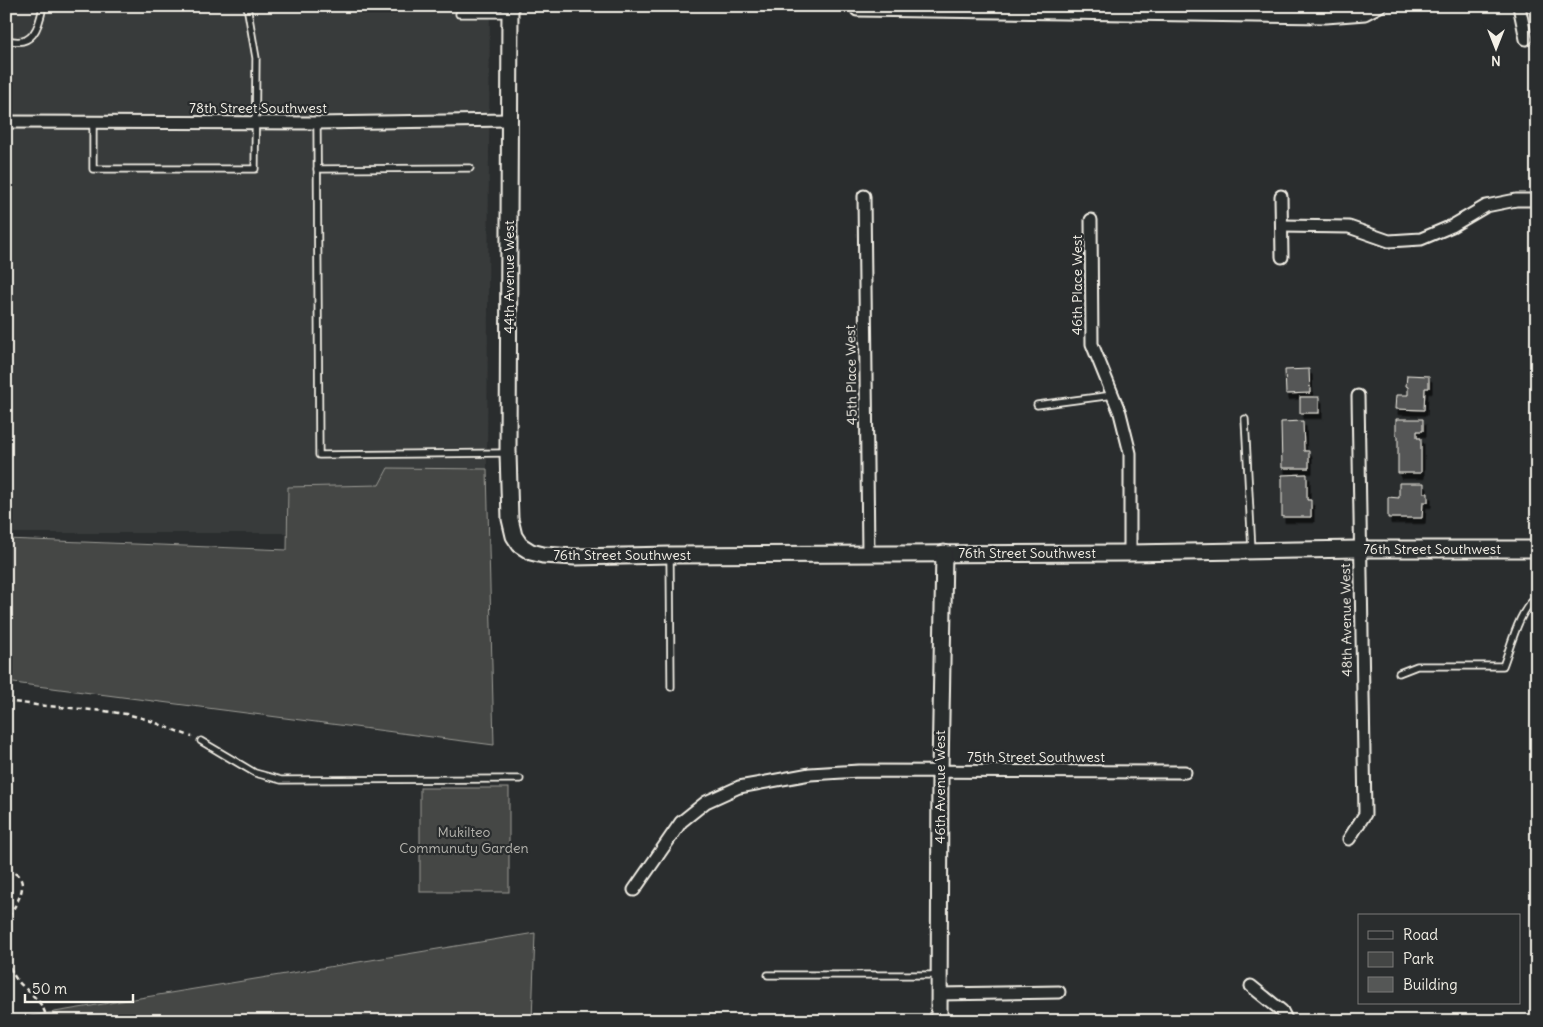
<svg xmlns="http://www.w3.org/2000/svg" width="1543" height="1027" font-family="Delius,sans-serif">
<style>
.built{fill:#373a3a}
.green{fill:#444645;stroke:#9c9c96}
.building{fill:#555756;stroke:#f4f1e8;filter:url(#shadow)}
.lines{fill:none;stroke-linecap:round;stroke-linejoin:round}
.service-casing{stroke:#f4f1e8;stroke-width:9}
.minor-casing{stroke:#f4f1e8;stroke-width:15}
.tertiary-casing{stroke:#f4f1e8;stroke-width:19}
.path{stroke:#f4f1e8;stroke-width:2.5;stroke-dasharray:5 4;stroke-linecap:butt}
.service{stroke:#2a2d2e;stroke-width:5.5}
.minor{stroke:#2a2d2e;stroke-width:11}
.tertiary{stroke:#2a2d2e;stroke-width:15}
.labels{text-anchor:middle;stroke-width:4.5;stroke-linejoin:round;paint-order:stroke}
.street-label{font-size:14px;fill:#f4f1e8;stroke:#2a2d2e}
.park-label{font-size:14px;fill:#b6b5af;stroke:#2a2d2e}
</style>
<defs>
<filter id="shadow"><feDropShadow dx="3" dy="5.5" stdDeviation="0" flood-color="#0009"/></filter>
</defs>
<rect width="100%" height="100%" fill="#2a2d2e"/>
<filter id="ink" filterUnits="userSpaceOnUse"><feTurbulence type="fractalNoise" baseFrequency=".02" numOctaves="2"/><feDisplacementMap in="SourceGraphic" scale="10" xChannelSelector="R" yChannelSelector="G"/><feConvolveMatrix kernelMatrix="1 2 1 2 8 2 1 2 1" color-interpolation-filters="sRGB"/></filter>
<g filter="url(#ink)">
<polygon class="built" points="6,6 490,6 487,469 389,468 379,485 288,487 287,533 6,533"/>
<g class="green">
<polygon points="388,468 487,469 494,745 6,682 6,539 287,550 288,487 379,485"/>
<rect x="420" y="788" width="89" height="104"/>
<polygon points="535,933 532,1021 6,1021 6,1020"/>
</g>
<g class="building">
<polygon points="1309,369 1310,393 1286,394 1285,370"/>
<polygon points="1407,375 1429,376 1429,388 1425,388 1424,410 1395,409 1396,395 1408,395 1408,387 1406,386"/>
<rect x="1300" y="397" width="19" height="16"/>
<polygon points="1396,419 1423,419 1423,431 1417,431 1417,438 1421,438 1421,473 1398,473 1398,436 1396,435"/>
<polygon points="1303,421 1304,451 1309,451 1309,468 1282,468 1281,422"/>
<polygon points="1307,474 1307,500 1311,500 1311,517 1282,517 1282,475"/>
<polygon points="1399,483 1424,483 1424,493 1428,493 1428,502 1423,502 1422,518 1388,518 1388,497 1399,498"/>
</g>
<g class="lines">
<defs>
<g id="service">
<polyline points="459,14 508,14"/>
<path d="M6,39C32,49 39,28 43,6"/>
<polyline points="93,122 93,169 255,169 256,58 247,6"/>
<polyline points="317,123 319,455 506,453"/>
<polyline points="317,169 470,168"/>
<polyline points="1037,405 1113,395"/>
<polyline points="1245,419 1252,551"/>
<polyline points="670,557 671,687"/>
<path d="M1399,673L1417,666H1503C1510,649 1520,606 1537,598"/>
<polyline points="201,741 255,773 281,780 520,779"/>
<polyline points="768,975 937,975"/>
</g>
<g id="minor">
<polyline points="1519,6 1526,39"/>
<polyline points="857,10 1326,17 1365,14 1380,6"/>
<polyline points="6,122 317,123 510,120"/>
<polyline points="864,196 868,554"/>
<polyline points="1281,196 1282,257"/>
<polyline points="1091,220 1092,344 1120,413 1130,453 1130,553"/>
<polyline points="1282,226 1349,227 1389,241 1421,239 1452,226 1486,206 1516,200 1537,200"/>
<polyline points="1349,839 1365,814 1358,396"/>
<polyline points="634,890 681,822 706,802 739,787 810,774 859,771 1185,772"/>
<polyline points="1251,986 1282,1011 1287,1021"/>
<polyline points="939,994 1059,992"/>
</g>
<g id="tertiary">
<polyline points="510,6 508,453 510,519 514,536 520,545 531,552 543,555 575,557 670,555 1130,553 1359,549 1537,549"/>
<polyline points="939,1021 940,771 944,553"/>
</g>
</defs>
<use href="#service" class="service-casing"/>
<use href="#minor" class="minor-casing"/>
<use href="#tertiary" class="tertiary-casing"/>
<g class="path">
<polyline points="6,701 36,705 104,711 126,714 146,719 192,737"/>
<path d="M6,874L13,872C34,883 13,907 6,922"/>
<path d="M6,959C10,966 12,974 17,980C27,992 47,1003 46,1021"/>
</g>
<use href="#service" class="service"/>
<use href="#minor" class="minor"/>
<use href="#tertiary" class="tertiary"/>
</g>
</g>
<g class="labels">
<g class="street-label">
<text x="258" y="113">78th Street Southwest</text>
<text transform="translate(509 277) rotate(-90)" y="5">44th Avenue West</text>
<text transform="translate(1077 285) rotate(-90)" y="5">46th Place West</text>
<text transform="translate(851 375) rotate(-91)" y="5">45th Place West</text>
<text x="1432" y="554">76th Street Southwest</text>
<text x="1027" y="558">76th Street Southwest</text>
<text x="622" y="560">76th Street Southwest</text>
<text transform="translate(1346 620) rotate(-91)" y="5">48th Avenue West</text>
<text x="1036" y="762">75th Street Southwest</text>
<text transform="translate(940 787) rotate(-90)" y="5">46th Avenue West</text>
</g>
<g class="park-label">
<text x="464" y="837">Mukilteo<tspan x="464" dy="16">Communuty Garden</tspan></text>
</g>
</g>
<rect width="1543" height="1027" fill="none" stroke="#2a2d2e" stroke-width="25"/>
<rect x="12" y="12" width="1518" height="1002" fill="none" stroke="#f4f1e8" stroke-width="2" filter="url(#ink)"/>
<rect x="1358" y="914" width="162" height="90" fill="#2a2d2e" stroke="#7b7b78"/>
<rect x="1368" y="931" width="25" height="8" fill="#2a2d2e" stroke="#7b7b78"/>
<text x="1403" y="940" font-size="15" fill="#f4f1e8">Road</text>
<rect x="1368" y="952" width="25" height="15" fill="#444645" stroke="#7b7b78"/>
<text x="1403" y="964" font-size="15" fill="#f4f1e8">Park</text>
<rect x="1368" y="977" width="25" height="15" fill="#555756" stroke="#7b7b78"/>
<text x="1403" y="990" font-size="15" fill="#f4f1e8">Building</text>
<g transform="translate(1496 48) rotate(180)" stroke="#2a2d2e" stroke-width="4" paint-order="stroke">
<path d="M0-4L9 19L0 12L-9 19Z" fill="#f4f1e8"/>
<text y="-8" font-size="14" font-weight="bold" text-anchor="middle" fill="#f4f1e8">N</text>
</g>
<path d="M25 994v8h108v-8" fill="none" stroke="#f4f1e8" stroke-width="2.5"/>
<text x="32" y="994" font-size="15" fill="#f4f1e8" stroke="#2a2d2e" stroke-width="4" paint-order="stroke">50 m</text>
</svg>
